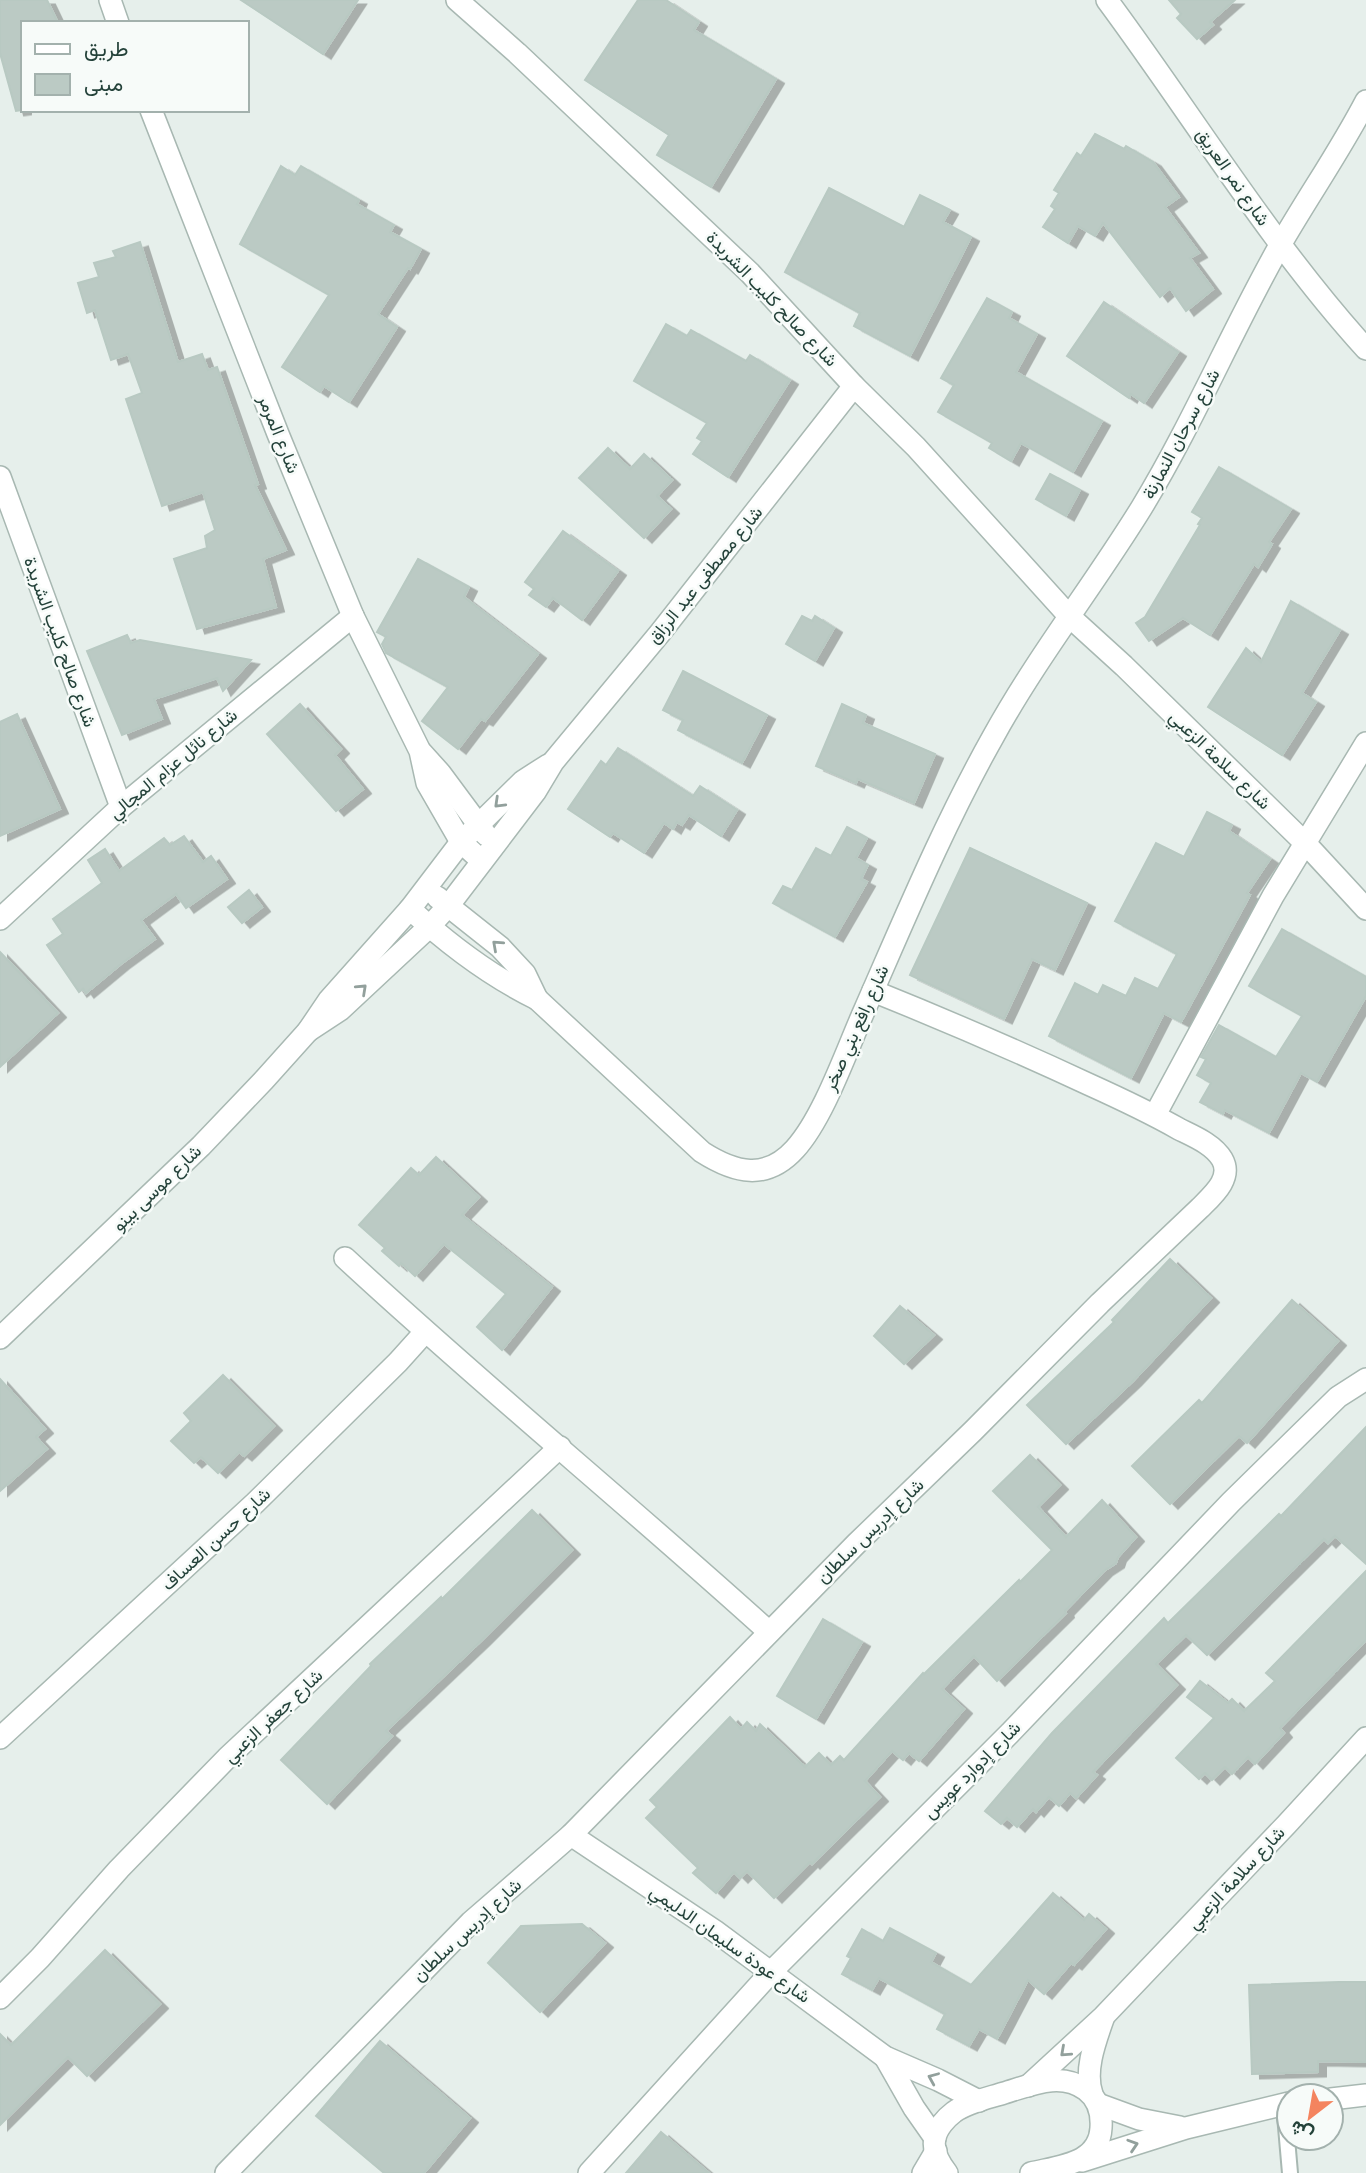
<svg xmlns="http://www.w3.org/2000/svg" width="1366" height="2173" font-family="'Nunito Sans',Vazirmatn,sans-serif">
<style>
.building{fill:#bbcac4;stroke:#b8c9c2;stroke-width:2;filter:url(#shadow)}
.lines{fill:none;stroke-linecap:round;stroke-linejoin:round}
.service-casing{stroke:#a8b8b2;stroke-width:18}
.minor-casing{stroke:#a8b8b2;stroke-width:24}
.service{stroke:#fff;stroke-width:14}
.minor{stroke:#fff;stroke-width:21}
.oneway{stroke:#92a09c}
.labels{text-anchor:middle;stroke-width:5;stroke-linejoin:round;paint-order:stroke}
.street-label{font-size:18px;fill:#24423a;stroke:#f7fbf9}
</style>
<defs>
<filter id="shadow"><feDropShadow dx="8" dy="4.5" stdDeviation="0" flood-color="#0004"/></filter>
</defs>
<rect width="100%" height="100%" fill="#e6efeb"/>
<g class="building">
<polygon points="0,0 47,0 58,23 23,23 23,110 16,111 0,53"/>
<polygon points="241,0 358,0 323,54"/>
<polygon points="638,0 666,0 699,22 694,30 776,79 711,187 657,155 669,135 585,80"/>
<polygon points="1169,0 1235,0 1210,22 1213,25 1197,39 1177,18 1181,14"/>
<polygon points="1095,134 1124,149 1126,146 1153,162 1179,197 1165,207 1199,253 1190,258 1213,289 1186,311 1170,288 1160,297 1103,223 1095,236 1078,226 1068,243 1043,227 1055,209 1051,206 1059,193 1054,190 1077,153 1081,156"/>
<polygon points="281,166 295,175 301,166 359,200 357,204 394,225 390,232 421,249 410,269 408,268 378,314 397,327 349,402 324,386 320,392 282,367 329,295 240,244"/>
<polygon points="829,188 904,227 920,195 950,210 943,222 971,237 910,356 854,326 860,313 785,272"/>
<polygon points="140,242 178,362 202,354 208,370 217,367 258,484 255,485 286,550 263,559 276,607 197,629 174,559 207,548 205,536 215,530 203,492 162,506 126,399 142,393 128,354 111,360 95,310 87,313 78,283 99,277 94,263 116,257 113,251"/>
<polygon points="987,298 1012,312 1009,318 1037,334 1016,372 1102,421 1073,472 1021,443 1011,461 989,448 992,443 938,412 954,385 941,378"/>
<polygon points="1104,302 1178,352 1144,403 1131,394 1129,398 1067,356"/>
<polygon points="666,324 687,336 691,330 746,361 750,355 790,380 728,477 693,454 702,441 697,438 707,423 634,381"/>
<polygon points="608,448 630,469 644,454 672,480 657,496 671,509 644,538 579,478"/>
<polygon points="1219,467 1291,509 1269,542 1272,544 1258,567 1254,564 1210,635 1183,618 1149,641 1136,623 1145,617 1200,525 1198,524 1202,518 1192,512"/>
<polygon points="1050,474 1080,490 1066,516 1036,499"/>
<polygon points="563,531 618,571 582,620 553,598 546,607 529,595 534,589 525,582"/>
<polygon points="418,559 469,587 464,597 538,654 485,721 481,719 458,749 422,721 448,687 386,653 382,644 386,637 377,632"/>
<polygon points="1291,601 1340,630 1302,693 1316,702 1282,755 1208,707 1246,648 1261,662"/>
<polygon points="802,616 812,621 815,616 834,628 815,661 786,644"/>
<polygon points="127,635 131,643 140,640 251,660 223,691 217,678 154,699 162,719 122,735 87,651"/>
<polygon points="683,671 767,715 742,763 678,730 683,720 663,710"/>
<polygon points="300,704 341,749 335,755 363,789 336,811 267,734"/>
<polygon points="842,704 866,715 863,723 935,754 914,803 858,779 856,783 816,766"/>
<polygon points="17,714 60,809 0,836 0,722"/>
<polygon points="618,748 693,796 700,786 737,810 721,836 689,815 682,825 677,822 673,829 664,823 644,853 613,833 610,837 568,809 601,761 606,765"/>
<polygon points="1207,812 1232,825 1229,831 1270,859 1247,893 1250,895 1181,1022 1164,1013 1131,1078 1049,1036 1075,983 1098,995 1103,985 1126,996 1135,978 1158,989 1177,954 1115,921 1156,843 1184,857"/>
<polygon points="847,827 867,838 856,858 868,865 861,879 867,882 835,937 773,903 783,886 792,890 816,848 831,856"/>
<polygon points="184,836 203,862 211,856 227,879 186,908 176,894 141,920 155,939 121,964 86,993 83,989 79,992 47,945 63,934 53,919 102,883 88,860 105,849 119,871 164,838 170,845"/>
<polygon points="970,848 1087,903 1055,970 1032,959 1004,1019 910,975"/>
<polygon points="249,890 262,907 242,923 228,907"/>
<polygon points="1282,929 1366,977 1366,996 1317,1082 1301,1073 1269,1133 1225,1110 1223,1114 1200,1102 1211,1083 1197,1075 1206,1059 1201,1057 1219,1025 1276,1057 1302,1016 1249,986"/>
<polygon points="0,952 58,1013 0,1067"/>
<polygon points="436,1157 479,1197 462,1215 552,1287 502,1350 477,1327 506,1294 444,1244 415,1276 401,1263 399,1266 382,1251 385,1248 359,1225 411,1168 419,1175"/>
<polygon points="1170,1259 1211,1298 1133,1381 1066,1444 1027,1405 1114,1322 1112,1320"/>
<polygon points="1292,1300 1338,1341 1247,1443 1239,1436 1170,1504 1132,1466 1199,1400 1202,1403"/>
<polygon points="900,1306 934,1335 904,1364 874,1336"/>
<polygon points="223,1375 274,1426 244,1456 239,1452 218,1473 201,1457 194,1463 171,1441 191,1421 184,1413"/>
<polygon points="0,1379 45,1429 36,1437 47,1449 0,1491"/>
<polygon points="1366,1427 1366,1564 1335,1536 1328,1543 1324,1539 1207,1655 1186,1635 1156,1664 1177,1685 1093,1772 1097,1775 1076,1798 1070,1793 1059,1806 1049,1797 1036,1812 1033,1809 1017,1827 1007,1818 1001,1824 985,1811 1052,1733 1164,1618 1168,1623 1279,1514 1281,1516"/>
<polygon points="1030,1455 1060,1485 1038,1507 1066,1537 1102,1500 1136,1537 1118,1557 1116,1563 1104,1571 1065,1611 1066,1613 997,1681 974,1656 942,1689 964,1709 919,1761 909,1753 903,1760 892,1751 865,1781 880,1797 812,1864 810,1862 774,1898 747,1871 740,1878 734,1872 716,1893 693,1873 698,1868 646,1818 657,1807 650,1800 730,1717 741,1729 747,1722 756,1731 760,1724 805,1767 819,1753 831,1765 840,1756 844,1760 923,1673 924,1674 1019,1580 1020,1582 1052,1550 993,1491"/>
<polygon points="532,1510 572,1550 482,1640 386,1731 392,1736 327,1804 281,1760 371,1666 370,1664 441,1597 442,1599"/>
<polygon points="1366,1571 1366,1640 1280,1728 1284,1733 1255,1764 1248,1757 1232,1774 1225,1767 1212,1780 1205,1773 1199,1779 1176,1758 1214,1718 1187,1697 1200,1681 1228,1703 1232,1699 1244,1711 1275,1681 1266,1673"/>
<polygon points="823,1619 862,1642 816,1719 777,1696"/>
<polygon points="1053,1893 1084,1920 1089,1914 1106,1929 1074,1965 1071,1963 1044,1994 1028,1980 997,2039 979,2029 969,2046 937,2029 945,2014 879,1978 872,1990 842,1974 851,1958 847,1956 862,1929 883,1941 890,1928 936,1953 931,1962 971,1985"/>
<polygon points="582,1924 605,1943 540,2012 488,1963 521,1926"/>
<polygon points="105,1950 160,2004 87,2076 68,2057 0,2125 0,2034 11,2045"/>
<polygon points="1339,1982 1366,1982 1366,2062 1318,2061 1318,2072 1252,2074 1249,1985"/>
<polygon points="380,2041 470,2118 424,2173 384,2173 316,2116"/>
<polygon points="661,2132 709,2173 626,2173"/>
</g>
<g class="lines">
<defs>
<polyline id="service" points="1284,2104 1290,2173"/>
<g id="minor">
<polyline points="110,0 118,23"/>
<polyline points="457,0 517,53 750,273 854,386 916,447 1069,616 1124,666 1306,844 1366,909"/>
<path d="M1107,0C1193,116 1269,242 1366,349"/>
<polyline points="151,110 278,434 353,616 420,751 427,783 461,842 482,861"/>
<polyline points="0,477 121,807"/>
<polyline points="422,753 440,773 486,835"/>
<polyline points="437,897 500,947 525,974 537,999"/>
<path d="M410,909C448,944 490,976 537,999L702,1152C735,1173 766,1181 795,1149C824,1117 847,1049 865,1009C905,918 944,824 993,737C1037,657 1094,585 1142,507C1193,423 1231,332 1279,247C1307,198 1340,151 1366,101"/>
<polyline points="0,919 121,807 353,616"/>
<polyline points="308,1031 340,1010 429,927 449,905 535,792 553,762 660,633 854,386"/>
<polyline points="1155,1115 1273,896 1366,743"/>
<path d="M345,1258C483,1386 629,1505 769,1632"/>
<polyline points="0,1338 201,1146 264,1080 308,1031 329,1000 410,909 461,842 523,781 548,765"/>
<polyline points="0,1738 255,1503 398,1362 425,1332"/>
<polyline points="571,1835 715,1931 885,2057 938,2080 979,2101"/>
<polyline points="0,1998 40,1958 119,1869 227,1758 560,1447"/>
<polyline points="885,2057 914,2108 935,2138"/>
<polyline points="1028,2086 1103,2017 1287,1824 1366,1738"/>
<path d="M1092,2094C1084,2071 1095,2042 1103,2019"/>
<polyline points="1331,2099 1366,2095"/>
<polyline points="1098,2104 1139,2119 1180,2127"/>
<polyline points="1082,2161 1186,2128 1289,2103"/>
<path d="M226,2173L471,1922L571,1835L856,1544L973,1431L1100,1303L1200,1208C1213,1195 1233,1178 1222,1159C1213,1144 1193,1136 1179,1129C1149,1112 1119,1098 1088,1084C1017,1051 945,1020 873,991"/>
<polyline points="589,2173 772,1971 1010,1733 1231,1502 1338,1397 1366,1379"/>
<polyline points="923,2173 936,2151"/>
<path d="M947,2173C940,2164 932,2150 935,2138C937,2128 946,2118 954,2112C968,2102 988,2098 1004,2093C1031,2085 1061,2071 1086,2090C1098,2099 1102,2113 1101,2128C1099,2164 1060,2166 1031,2173"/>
</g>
</defs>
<use href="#service" class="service-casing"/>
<use href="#minor" class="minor-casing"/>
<use href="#service" class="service"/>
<use href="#minor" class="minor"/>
</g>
<defs><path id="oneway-chevron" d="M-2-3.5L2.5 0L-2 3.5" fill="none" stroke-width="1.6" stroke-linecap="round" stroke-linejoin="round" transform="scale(1.75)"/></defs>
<g class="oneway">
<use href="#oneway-chevron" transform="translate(499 803) rotate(136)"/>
<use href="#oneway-chevron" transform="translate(497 945) rotate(-138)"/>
<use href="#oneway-chevron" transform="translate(362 989) rotate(-43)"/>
<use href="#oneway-chevron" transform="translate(1065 2052) rotate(138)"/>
<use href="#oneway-chevron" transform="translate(933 2078) rotate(-157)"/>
<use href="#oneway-chevron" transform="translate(1133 2145) rotate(-18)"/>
</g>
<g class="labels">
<g class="street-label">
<text transform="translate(1233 177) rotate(55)" y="6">شارع نمر العريق</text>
<text transform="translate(772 299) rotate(46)" y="6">شارع صالح كليب الشريدة</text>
<text transform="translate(279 434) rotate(68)" y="6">شارع المرمر</text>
<text transform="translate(1181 434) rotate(-62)" y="6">شارع سرحان النمارنة</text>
<text transform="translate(705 575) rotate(-51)" y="6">شارع مصطفى عبد الرزاق</text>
<text transform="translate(60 642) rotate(70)" y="6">شارع صالح كليب الشريدة</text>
<text transform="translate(1220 760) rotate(44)" y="6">شارع سلامة الزعبي</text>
<text transform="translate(173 764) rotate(-40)" y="6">شارع نائل عزام المجالي</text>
<text transform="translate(856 1028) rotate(-66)" y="6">شارع رافع بني صخر</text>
<text transform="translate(157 1188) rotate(-44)" y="6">شارع موسى بينو</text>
<text transform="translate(870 1531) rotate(-44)" y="6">شارع إدريس سلطان</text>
<text transform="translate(216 1539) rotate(-43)" y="6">شارع حسن العساف</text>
<text transform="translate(273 1716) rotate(-43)" y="6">شارع جعفر الزعبي</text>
<text transform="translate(972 1770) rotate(-45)" y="6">شارع إدوارد عويس</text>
<text transform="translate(1236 1878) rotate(-47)" y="6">شارع سلامة الزعبي</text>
<text transform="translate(467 1930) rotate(-43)" y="6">شارع إدريس سلطان</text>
<text transform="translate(730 1944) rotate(35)" y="6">شارع عودة سليمان الدليمي</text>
</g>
</g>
<rect x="21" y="21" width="228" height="91" fill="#f7fbf9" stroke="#a3b1ad" stroke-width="2"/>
<rect x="35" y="44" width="35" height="10" fill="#ffffff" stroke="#a3b1ad" stroke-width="2"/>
<text x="84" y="56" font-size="21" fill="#24423a">طريق</text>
<rect x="35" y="74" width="35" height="21" fill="#bbcac4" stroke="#a3b1ad" stroke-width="2"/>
<text x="84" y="91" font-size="21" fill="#24423a">مبنى</text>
<g transform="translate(1310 2117) rotate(211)"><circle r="33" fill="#f7fbf9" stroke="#a3b1ad" stroke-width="2"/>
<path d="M0-5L12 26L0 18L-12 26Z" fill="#f4845f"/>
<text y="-10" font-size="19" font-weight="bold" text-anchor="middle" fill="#24423a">ش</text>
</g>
</svg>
